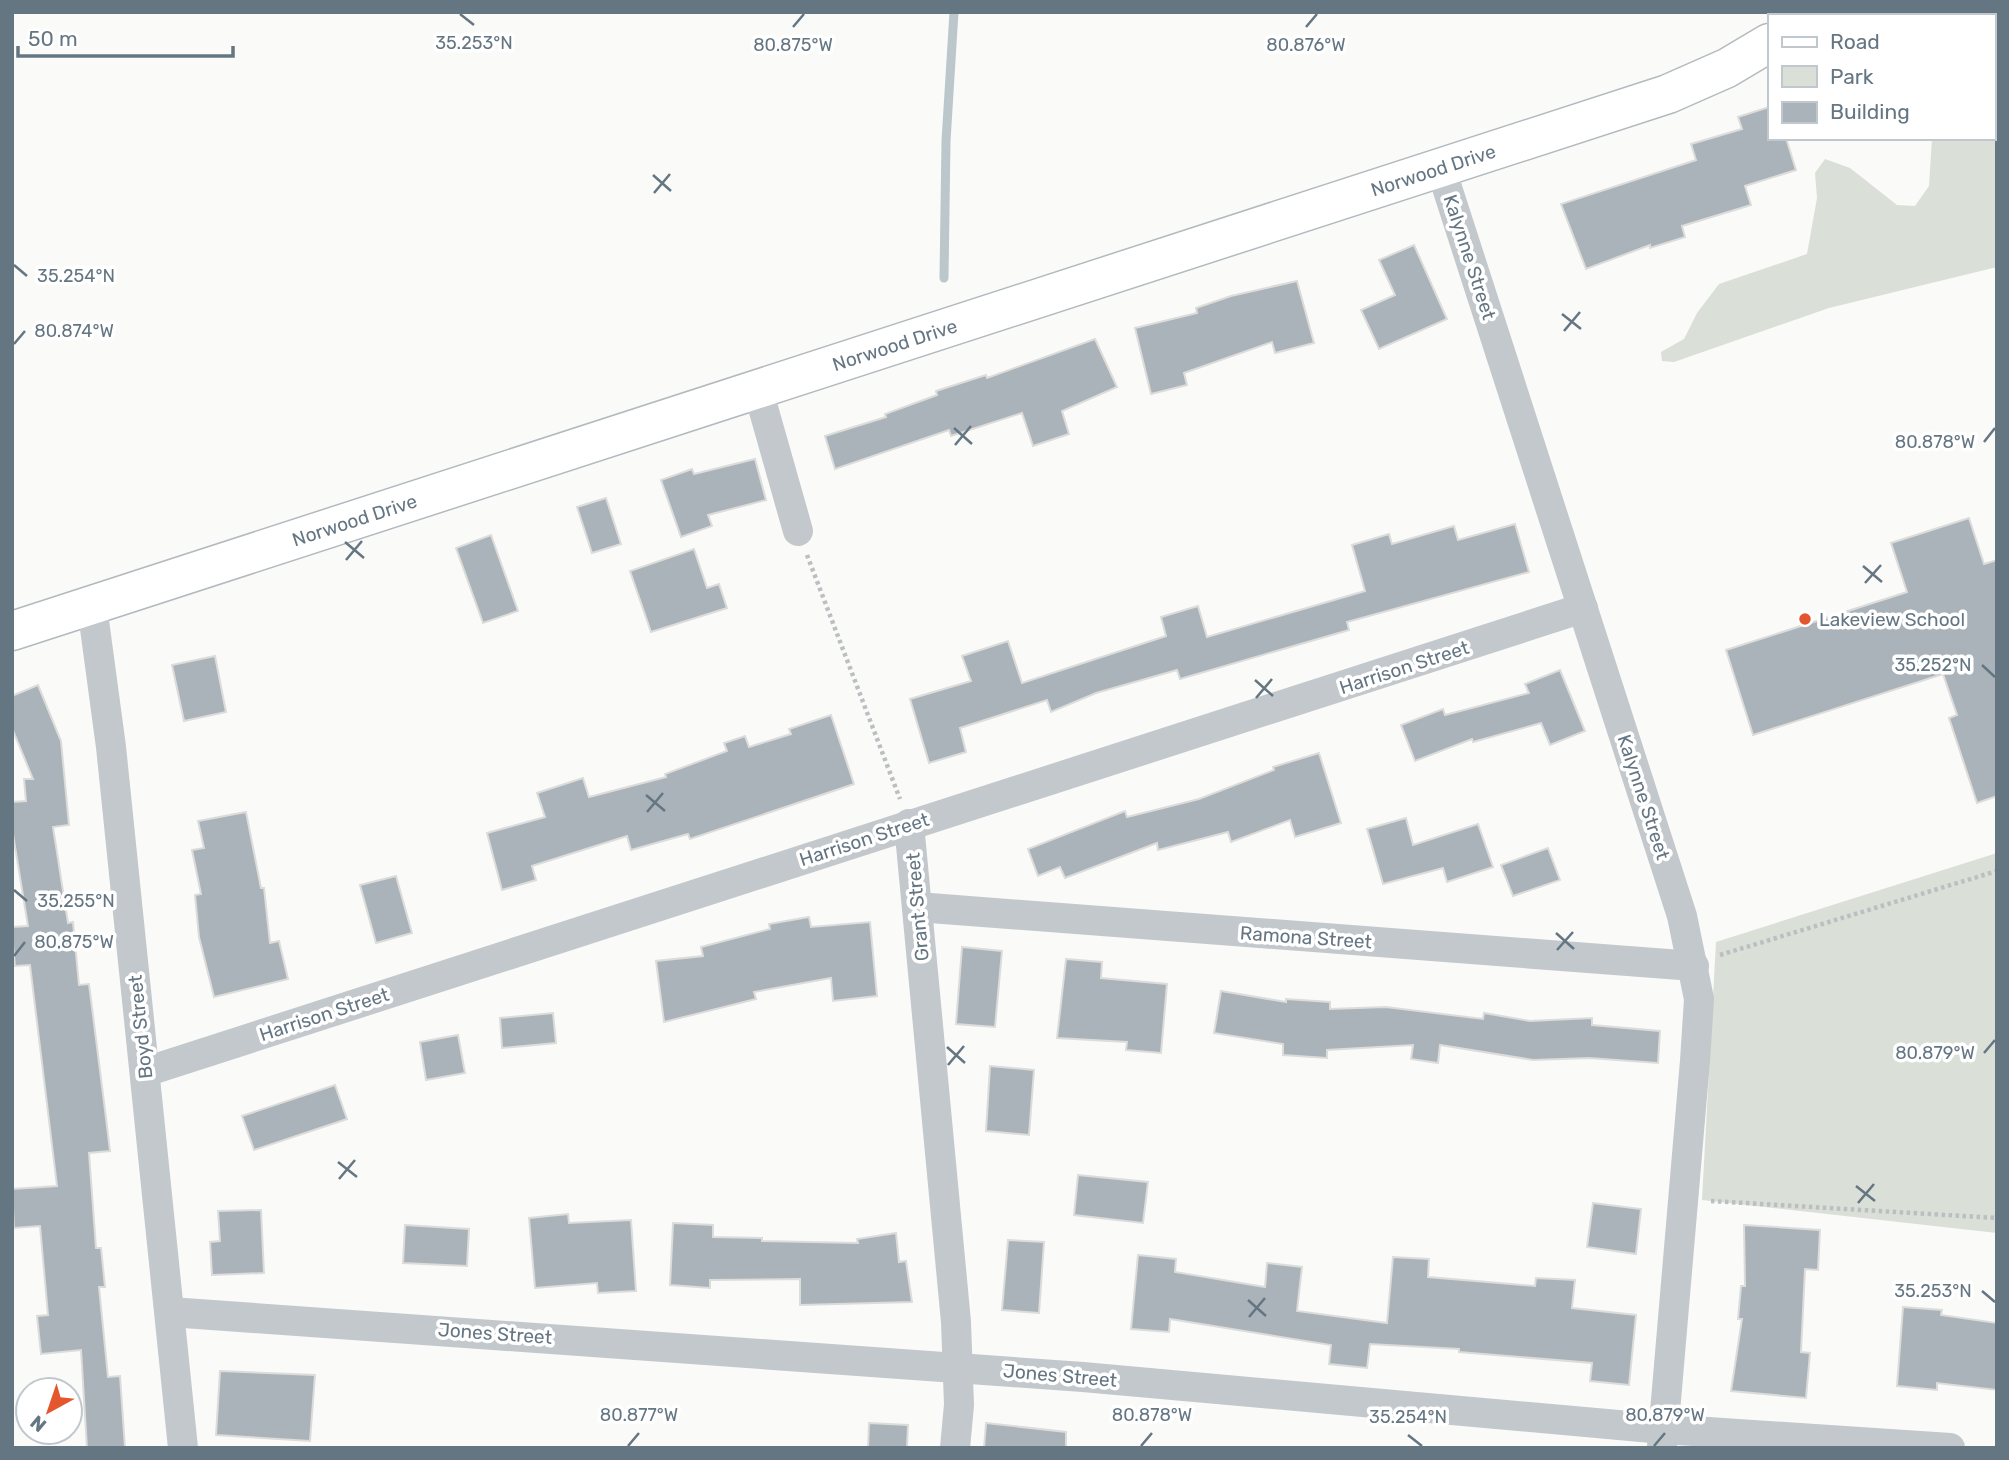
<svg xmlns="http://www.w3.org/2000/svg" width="2009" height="1460" font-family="Rubik,sans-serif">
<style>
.green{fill:#dadfd7}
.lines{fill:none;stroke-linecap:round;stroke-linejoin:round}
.stream{stroke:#bbc7cb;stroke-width:9}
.building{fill:#aab3b9;stroke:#dcdcda;stroke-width:2}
.secondary-casing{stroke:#b3babf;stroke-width:41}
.path{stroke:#bbbfc2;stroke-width:4.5;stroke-dasharray:3.5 3.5;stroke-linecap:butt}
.street{stroke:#c3c8cc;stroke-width:30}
.secondary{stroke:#fff;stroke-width:38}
.ticks{fill:none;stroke:#657683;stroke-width:2.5}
.poi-dot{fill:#e4572e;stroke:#fff;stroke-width:2.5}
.labels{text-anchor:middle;stroke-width:7;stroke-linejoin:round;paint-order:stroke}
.street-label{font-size:19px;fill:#657683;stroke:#fff}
.poi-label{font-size:19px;fill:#657683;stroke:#fff;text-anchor:start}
.ticks-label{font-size:18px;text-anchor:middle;fill:#657683;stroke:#fff;stroke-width:7;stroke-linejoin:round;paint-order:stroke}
</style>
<rect width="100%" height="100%" fill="#fafaf8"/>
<g class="green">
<polygon points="1932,12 1997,12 1997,267 1829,308 1674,362 1662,361 1661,352 1684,339 1697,313 1719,284 1807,254 1817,198 1815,173 1825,159 1850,168 1897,205 1915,206 1929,186 1932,138 1993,138 1993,16 1927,16"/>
<polygon points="1997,853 1997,1233 1702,1200 1716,942"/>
</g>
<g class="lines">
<polyline class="stream" points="944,278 946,141 954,12"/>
</g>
<g class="building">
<polygon points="1769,107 1769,138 1786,138 1796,170 1745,186 1751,205 1682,226 1685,237 1650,248 1650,245 1586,269 1561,204 1696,160 1691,144 1742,129 1738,117"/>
<polygon points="1414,245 1447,319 1379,349 1361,310 1395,295 1379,260"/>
<polygon points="1297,281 1314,343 1275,353 1272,342 1184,373 1187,385 1151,394 1135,328 1197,313 1196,308 1231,296"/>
<polygon points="1095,339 1117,387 1062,411 1069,434 1033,446 1022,413 951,436 949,430 835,469 825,436 886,417 885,414 937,395 936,391 986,375 987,378"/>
<polygon points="755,459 766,500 708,515 712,526 681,537 661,480 692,469 694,474"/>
<polygon points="606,498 621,544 592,553 577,507"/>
<polygon points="1969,518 1984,564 1997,560 1997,796 1977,803 1949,718 1957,715 1943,674 1753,735 1726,650 1907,592 1891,543"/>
<polygon points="1515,524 1529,572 1347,622 1349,630 1180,679 1177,670 1096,693 1051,712 1047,700 960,728 966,752 929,763 910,699 971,681 962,656 1008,641 1022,683 1166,636 1161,617 1198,606 1207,637 1365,591 1352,545 1389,534 1392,544 1454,526 1458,540"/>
<polygon points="491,535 518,611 483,623 456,548"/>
<polygon points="694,549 707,588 719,584 727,608 651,632 630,571"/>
<polygon points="215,656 226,712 184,721 172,665"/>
<polygon points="1560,670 1585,731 1550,745 1541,723 1473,742 1472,739 1415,761 1401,725 1443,709 1445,715 1529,693 1525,684"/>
<polygon points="38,685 61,741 69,825 53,827 68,923 73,922 79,985 89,984 105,1110 110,1151 89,1153 96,1248 101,1248 105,1287 99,1287 108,1377 120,1376 125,1448 87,1448 81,1350 41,1354 37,1316 48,1315 40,1226 14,1228 12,1189 57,1186 30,965 15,966 12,934 12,927 28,926 12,828 12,802 26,801 24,779 33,779 12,728 12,696"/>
<polygon points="831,715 854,784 690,839 688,834 631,850 627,836 532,866 536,880 502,890 487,833 545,817 537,793 583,778 589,797 666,777 665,774 727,751 724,743 745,736 749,747 791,734 789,729"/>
<polygon points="1319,753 1341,823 1295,837 1290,820 1231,842 1228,832 1158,850 1157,843 1065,878 1060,867 1038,876 1028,849 1125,811 1127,817 1199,799 1274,770 1273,767"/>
<polygon points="246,812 261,888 264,888 270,943 279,941 288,979 214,997 199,937 195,895 201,894 192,850 204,848 198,821"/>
<polygon points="1406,818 1413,845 1478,824 1493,867 1447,882 1443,868 1383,884 1367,829"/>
<polygon points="1548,848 1560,880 1513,896 1501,865"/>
<polygon points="396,876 412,933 376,943 360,885"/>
<polygon points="809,917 811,927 870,922 877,996 833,1001 831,978 754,992 756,999 664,1022 656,961 703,956 701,947 770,929 769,924"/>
<polygon points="962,947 1002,951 995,1027 956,1024"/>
<polygon points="1066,959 1102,962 1101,978 1167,984 1161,1053 1126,1050 1127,1042 1057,1038"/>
<polygon points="1221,991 1286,1002 1286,999 1330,1002 1330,1009 1386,1007 1483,1019 1484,1013 1530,1021 1592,1018 1592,1025 1660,1031 1658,1063 1589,1058 1533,1060 1440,1045 1438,1063 1411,1059 1413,1045 1327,1050 1327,1058 1283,1055 1283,1044 1214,1033"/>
<polygon points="553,1013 556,1043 502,1048 500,1018"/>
<polygon points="458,1035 465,1073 426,1080 420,1042"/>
<polygon points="990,1066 1034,1070 1029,1135 986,1131"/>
<polygon points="335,1085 347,1119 254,1150 242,1116"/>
<polygon points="1078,1175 1148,1182 1143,1223 1074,1215"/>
<polygon points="1593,1203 1641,1209 1636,1254 1587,1247"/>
<polygon points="261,1210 264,1273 212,1275 210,1242 220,1241 218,1211"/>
<polygon points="568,1214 569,1223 631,1220 636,1291 598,1293 597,1283 535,1288 529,1218"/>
<polygon points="673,1223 713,1225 713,1237 762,1238 762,1241 858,1243 857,1239 896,1233 899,1262 906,1261 912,1302 800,1305 800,1279 710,1280 710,1288 670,1285"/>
<polygon points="405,1225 469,1229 467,1266 403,1263"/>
<polygon points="1744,1225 1820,1230 1818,1270 1805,1269 1801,1352 1810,1353 1806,1398 1731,1391 1742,1319 1738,1319 1741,1286 1745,1286"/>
<polygon points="1008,1240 1044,1242 1039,1313 1002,1310"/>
<polygon points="1138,1255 1176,1259 1175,1272 1265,1287 1267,1263 1302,1267 1297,1311 1387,1323 1393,1257 1429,1259 1428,1277 1535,1286 1536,1278 1575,1280 1572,1308 1636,1315 1629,1385 1590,1381 1592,1363 1459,1352 1459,1349 1370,1344 1367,1368 1329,1364 1331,1345 1170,1319 1169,1332 1131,1329"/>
<polygon points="1903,1307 1942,1310 1941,1315 1997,1323 1997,1390 1937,1383 1937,1390 1897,1386"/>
<polygon points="220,1371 315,1375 310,1441 216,1435"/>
<polygon points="869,1423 908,1425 907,1448 868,1448"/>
<polygon points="986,1423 1066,1432 1066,1448 984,1448"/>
</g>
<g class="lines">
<defs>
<g id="secondary">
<polyline points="1809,16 1815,12"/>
<path id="s1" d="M12,631L1668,94L1727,68L1769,43"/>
</g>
</defs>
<use href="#secondary" class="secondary-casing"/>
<g class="path">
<polyline points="807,555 900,799"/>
<polyline points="1720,955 1997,871"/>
<polyline points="1711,1201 1997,1218"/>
</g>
<g class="street">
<polyline points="1441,169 1682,916 1699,999 1695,1061 1662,1447"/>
<polyline points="758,390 798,531"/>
<polyline points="92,606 111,747 183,1448"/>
<polyline points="909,824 956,1322 959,1405 955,1448"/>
<polyline points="917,907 1694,966"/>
<polyline points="145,1072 1583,608"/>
<polyline points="170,1312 1083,1377 1663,1429 1950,1448"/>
</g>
<use href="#secondary" class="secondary"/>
</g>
<path class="ticks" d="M460,14L474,25M793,27L804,14M1306,27L1317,14M653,175L671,191M654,193L670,174M14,265L27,276M1562,314L1581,329M1564,331L1580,312M14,344L25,331M954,428L972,444M1984,442L1995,428M955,445L971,426M345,542L364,558M346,560L362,541M1863,566L1882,582M1865,583L1881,565M1982,665L1995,677M1255,680L1273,696M1256,698L1272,679M646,795L665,811M647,812L663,793M14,890L27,901M1556,933L1574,949M1557,950L1573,932M14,956L25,942M947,1047L965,1063M1984,1053L1995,1040M948,1065L964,1046M338,1162L357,1177M339,1179L355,1160M1856,1186L1875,1201M1858,1203L1874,1184M1982,1291L1995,1302M1248,1300L1266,1316M1249,1317L1265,1298M1408,1435L1422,1446M628,1446L639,1433M1141,1446L1152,1433M1654,1446L1665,1433"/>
<circle class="poi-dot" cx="1805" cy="619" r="7"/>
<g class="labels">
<g class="street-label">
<text dy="7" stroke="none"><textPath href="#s1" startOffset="1494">Norwood Drive</textPath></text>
<text transform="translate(1470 257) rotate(72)" y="7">Kalynne Street</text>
<text dy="7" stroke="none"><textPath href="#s1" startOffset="928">Norwood Drive</textPath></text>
<text dy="7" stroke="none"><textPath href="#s1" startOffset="360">Norwood Drive</textPath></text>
<text transform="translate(1404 667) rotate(-18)" y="7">Harrison Street</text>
<text transform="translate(1644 797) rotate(72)" y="7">Kalynne Street</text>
<text transform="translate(864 839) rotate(-18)" y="7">Harrison Street</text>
<text transform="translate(917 907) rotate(-95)" y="7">Grant Street</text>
<text transform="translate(1306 937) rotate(4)" y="7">Ramona Street</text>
<text transform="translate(324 1014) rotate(-18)" y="7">Harrison Street</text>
<text transform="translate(140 1027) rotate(-96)" y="7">Boyd Street</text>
<text transform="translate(495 1333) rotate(4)" y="7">Jones Street</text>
<text transform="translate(1060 1375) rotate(5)" y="7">Jones Street</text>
</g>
<g class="poi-label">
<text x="1819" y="626">Lakeview School</text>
</g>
</g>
<g class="ticks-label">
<text x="474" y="49">35.253°N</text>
<text x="793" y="51">80.875°W</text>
<text x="1306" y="51">80.876°W</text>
<text x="76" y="282">35.254°N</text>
<text x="74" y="337">80.874°W</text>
<text x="1935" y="448">80.878°W</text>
<text x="1933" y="671">35.252°N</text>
<text x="76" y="907">35.255°N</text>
<text x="74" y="948">80.875°W</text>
<text x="1935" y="1059">80.879°W</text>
<text x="1933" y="1297">35.253°N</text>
<text x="639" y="1421">80.877°W</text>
<text x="1152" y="1421">80.878°W</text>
<text x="1665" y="1421">80.879°W</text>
<text x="1408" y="1423">35.254°N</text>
</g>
<rect width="2009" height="1460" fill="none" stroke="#657683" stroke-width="28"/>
<rect x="1768" y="14" width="228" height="126" fill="#ffffff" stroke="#c1c8cd" stroke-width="2"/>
<rect x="1782" y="37" width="35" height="10" fill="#ffffff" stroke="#c1c8cd" stroke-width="2"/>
<text x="1830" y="49" font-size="21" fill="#657683">Road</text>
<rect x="1782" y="66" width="35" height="21" fill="#dadfd7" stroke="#c1c8cd" stroke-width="2"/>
<text x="1830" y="84" font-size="21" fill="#657683">Park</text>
<rect x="1782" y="102" width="35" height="21" fill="#aab3b9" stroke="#c1c8cd" stroke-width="2"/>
<text x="1830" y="119" font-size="21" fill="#657683">Building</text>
<g transform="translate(49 1411) rotate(220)"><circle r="33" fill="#ffffff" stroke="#c1c8cd" stroke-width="2"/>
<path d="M0-5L12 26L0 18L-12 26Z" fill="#e4572e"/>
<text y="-10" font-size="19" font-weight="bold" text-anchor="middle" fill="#657683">N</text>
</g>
<path d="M18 46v10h215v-10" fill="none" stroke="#657683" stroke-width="3.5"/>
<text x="28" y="46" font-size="21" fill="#657683" stroke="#ffffff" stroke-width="5" paint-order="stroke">50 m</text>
</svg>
